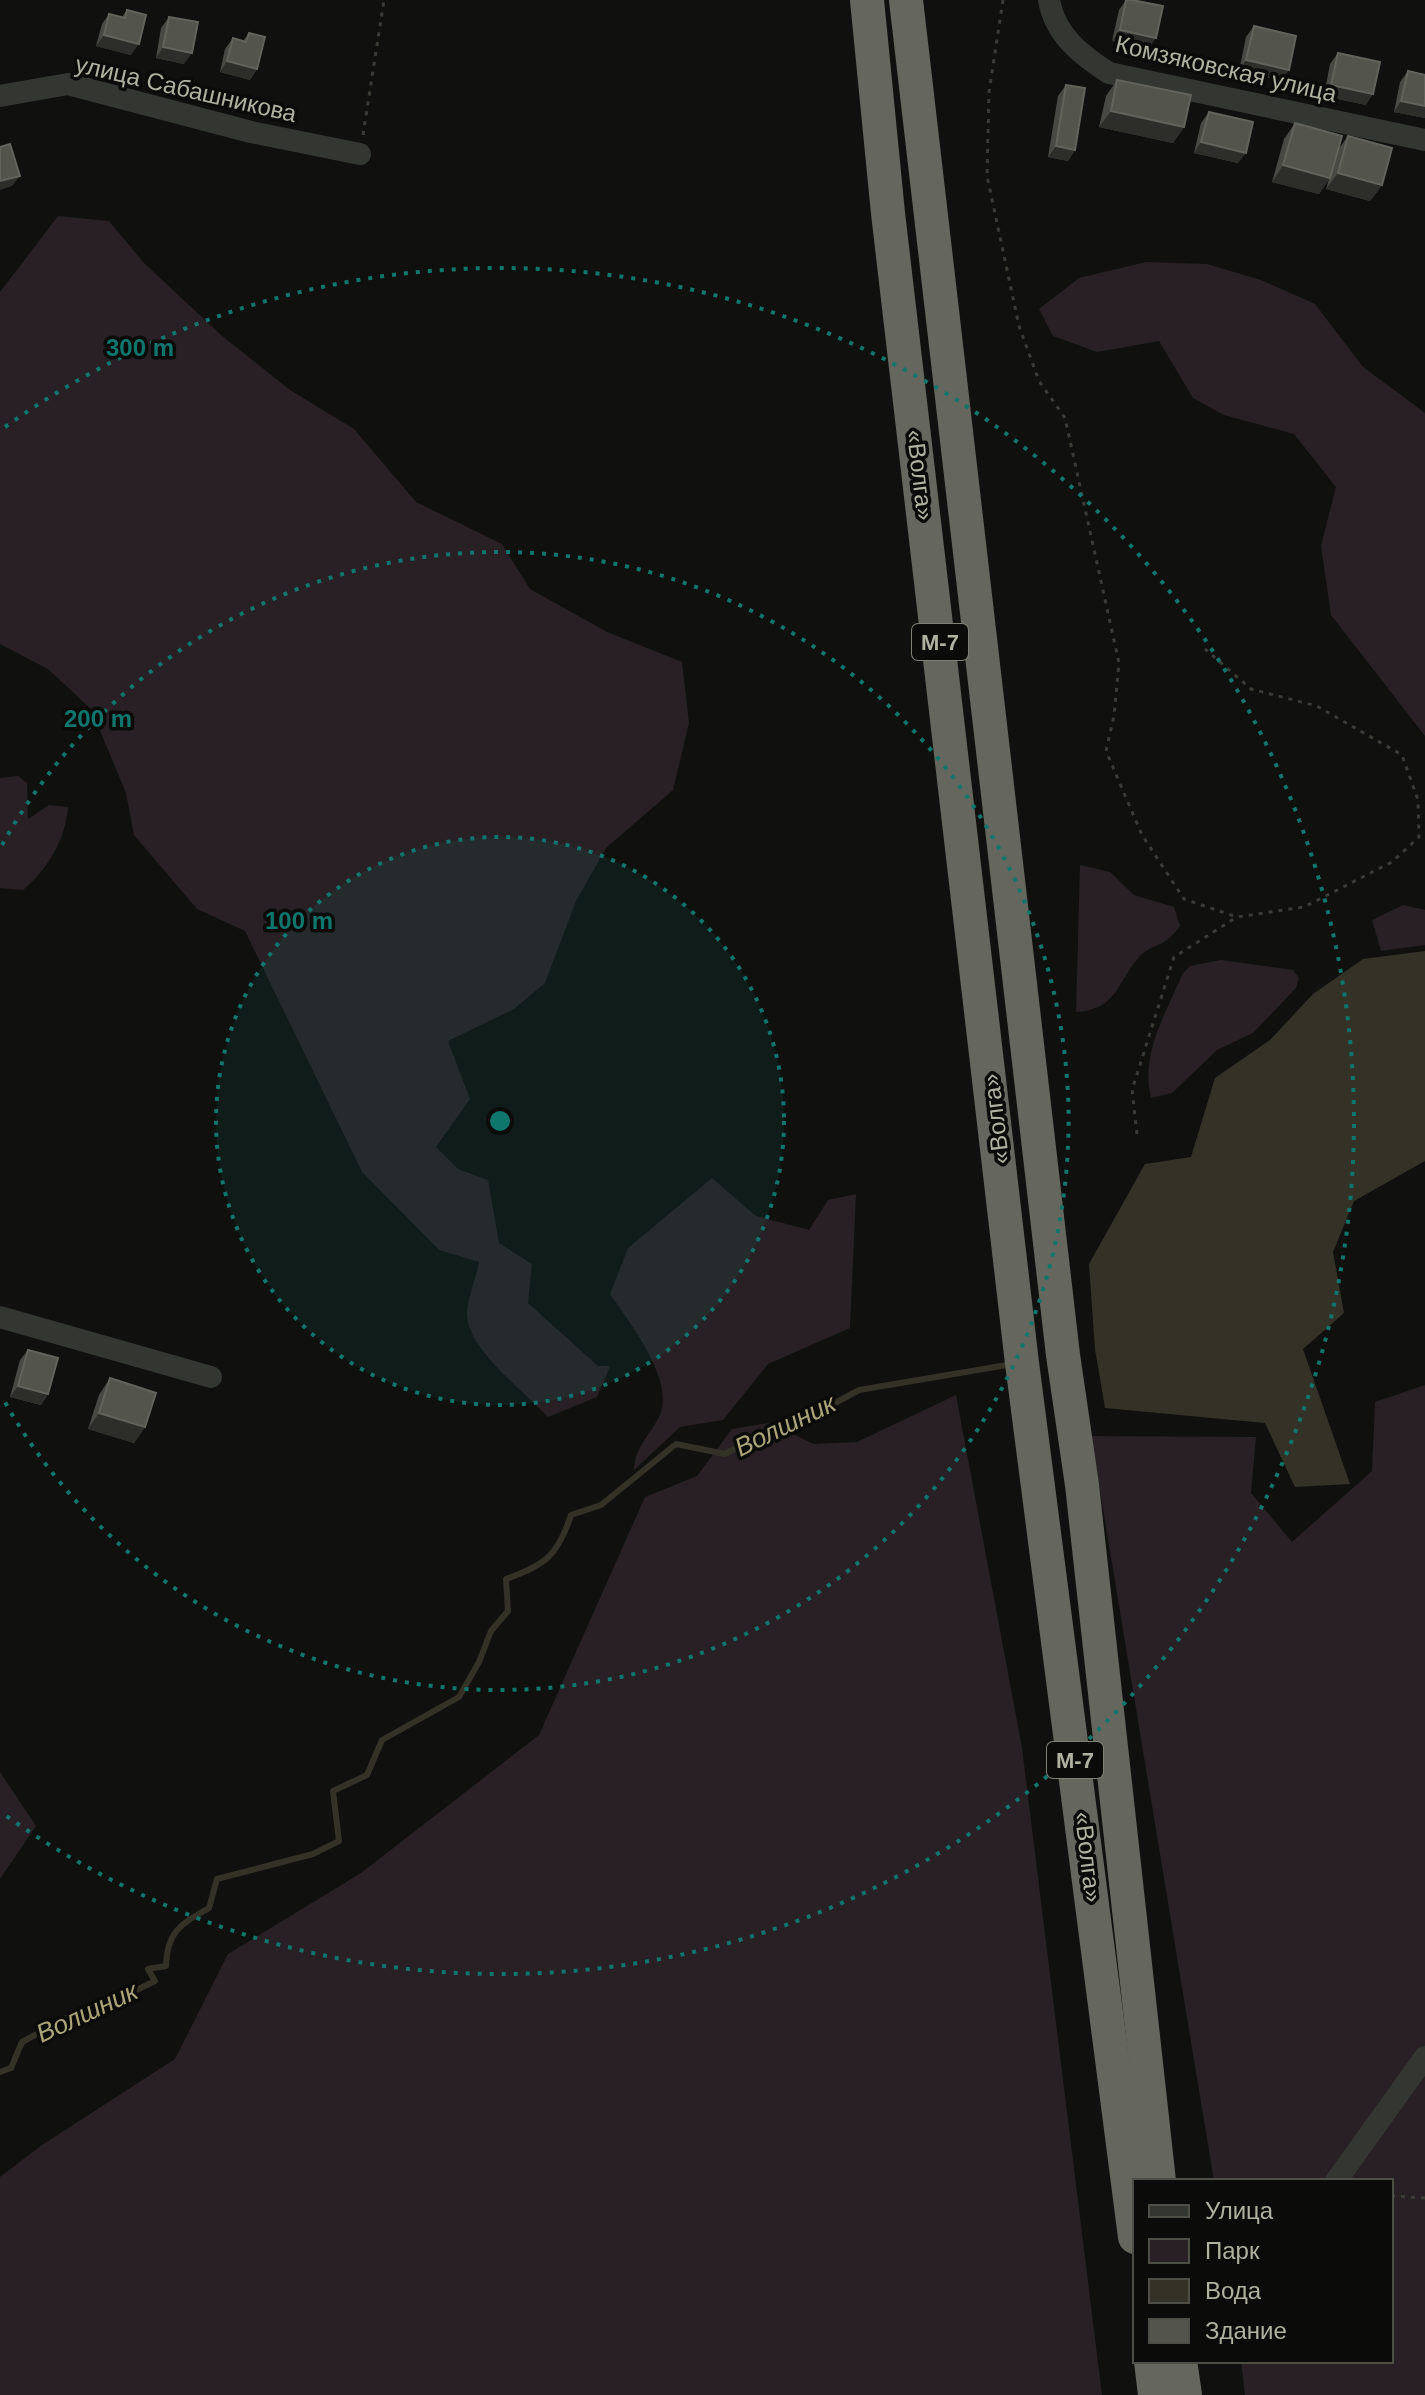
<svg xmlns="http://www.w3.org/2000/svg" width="1425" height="2395" font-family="Helvetica,sans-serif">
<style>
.green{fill:#282024}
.water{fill:#343127}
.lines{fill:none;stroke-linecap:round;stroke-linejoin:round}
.stream{stroke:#343127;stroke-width:6}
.path{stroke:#3c3c37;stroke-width:3;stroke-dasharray:4 6;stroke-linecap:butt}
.minor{stroke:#343631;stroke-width:22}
.highway{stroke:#65665d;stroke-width:34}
.wall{fill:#484942}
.shaded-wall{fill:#2d2e29}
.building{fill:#53544c;stroke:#62635a;stroke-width:2}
.ring{fill:none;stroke:#0f766e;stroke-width:4;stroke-dasharray:4 8}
.labels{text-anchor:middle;stroke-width:7;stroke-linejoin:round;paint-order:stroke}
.shield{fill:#0b0c0a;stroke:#7e8074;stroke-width:2}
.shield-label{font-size:22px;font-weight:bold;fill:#b0b1a1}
.street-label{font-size:24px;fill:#b0b1a1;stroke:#0b0c0a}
.water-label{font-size:26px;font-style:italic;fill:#aca578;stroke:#0b0c0a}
.centre{fill:#0f766e;stroke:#0b0c0a;stroke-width:4}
.ring-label{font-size:24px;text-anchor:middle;font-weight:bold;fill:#0f766e;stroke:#0b0c0a;stroke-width:7;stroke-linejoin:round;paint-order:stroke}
</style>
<rect width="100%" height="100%" fill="#10110f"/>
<g class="green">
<path d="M58,216L109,221L144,263L221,335L290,390L354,429L416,502L502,544L530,589L607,632L682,662L689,723L673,790L606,848L576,901L545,983L514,1009L448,1041L470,1099L436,1147L458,1169L488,1180L499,1243L532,1264L528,1303L598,1366H610L597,1397L548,1417C526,1393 470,1351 467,1317C466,1301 476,1279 479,1262L439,1250L362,1172L245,931L197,909L134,835L126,793L91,709L48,669L0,644V292Z"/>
<polygon points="1146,262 1207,264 1261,280 1315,304 1363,367 1425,413 1425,736 1331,615 1321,546 1336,487 1294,434 1224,415 1193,398 1159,341 1097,352 1053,336 1039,309 1079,278"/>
<path d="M18,776L27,783L28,819L49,805L68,807C66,839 47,870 23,890L0,888V778Z"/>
<path d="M1080,865L1110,872L1134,895L1174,907L1180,926C1164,949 1152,943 1140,956C1115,984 1118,1009 1076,1012Z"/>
<polygon points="1403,905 1425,910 1425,945 1381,951 1372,920"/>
<path d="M1221,960L1293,970L1299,978L1296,988L1253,1033L1217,1050L1172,1093L1151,1098C1140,1054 1166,1013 1183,973L1190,966Z"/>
<path d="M712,1178L756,1216L809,1230L828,1200L856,1194L850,1328L768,1364L723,1420L680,1427L634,1470C634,1448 651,1434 660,1415C675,1380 629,1322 610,1294L628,1248Z"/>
<polygon points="1425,1385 1425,2395 1245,2395 1241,2361 1391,2361 1391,2181 1214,2181 1091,1436 1256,1437 1251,1493 1292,1542 1372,1471 1375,1402"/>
<polygon points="956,1395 1022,1748 1102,2395 0,2395 0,2177 42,2145 175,2059 228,1954 361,1873 539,1735 645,1497 697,1476 732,1429 769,1423 814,1444 857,1442"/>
<polygon points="0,1772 36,1826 0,1879"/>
</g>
<polygon class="water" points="1425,951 1425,1161 1354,1201 1333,1252 1344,1313 1303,1349 1350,1484 1295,1487 1265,1423 1105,1408 1095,1349 1089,1264 1145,1164 1191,1157 1215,1078 1270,1040 1313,994 1363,959"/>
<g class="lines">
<path class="stream" d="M0,2072L11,2068L22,2042L66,2018L96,2010L155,1981L148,1969L166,1966C167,1931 181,1924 209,1908L217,1879L313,1854L339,1841L333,1791L367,1775L382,1740L459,1697L479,1662L491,1631L508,1611L506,1579C546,1565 558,1555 571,1515L601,1505L676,1444L725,1454L777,1427L817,1413L859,1390L1007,1365"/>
<g class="path">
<polyline points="1003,0 989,92 987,176 1019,326 1039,381 1065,418 1119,663 1114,716 1106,751 1142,835 1184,899 1237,917 1304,907 1392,862 1419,837 1418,800 1402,755 1317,706 1251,689 1205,649"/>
<polyline points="363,135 384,0"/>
<polyline points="1137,1134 1132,1090 1174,957 1237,917"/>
<polyline points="1391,2196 1425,2198"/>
</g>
<g class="minor">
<path d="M1049,0C1055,35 1081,55 1109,73L1425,140"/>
<polyline points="0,96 68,84 251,132 360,154"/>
<polyline points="0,1317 211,1377"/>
<polyline points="1336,2181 1425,2057"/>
</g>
<g class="highway">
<polyline points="867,0 888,213 1022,1363 1135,2237"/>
<polyline points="906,0 1063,1355 1082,1485 1159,2181"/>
<polyline points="1151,2361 1155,2395"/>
<polyline points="1180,2361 1185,2395"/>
</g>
</g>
<g class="wall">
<polygon points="1126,0 1148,49 1112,41 1119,10"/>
<polygon points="127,10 131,55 96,46 102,24 109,14 122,17"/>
<polygon points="169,17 184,64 156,58 161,28"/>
<polygon points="1254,26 1281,81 1239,71 1246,37"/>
<polygon points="249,33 257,69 250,80 220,72 225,49 233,38 243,41"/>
<polygon points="1338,53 1366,105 1324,96 1330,64"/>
<polygon points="1408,71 1425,75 1425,118 1394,112 1400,82"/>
<polygon points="1117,80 1184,127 1173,143 1099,127 1106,96"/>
<polygon points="1066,85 1075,150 1068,161 1048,157 1058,96"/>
<polygon points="1209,112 1238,163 1194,153 1201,123"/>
<polygon points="1295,123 1337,151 1348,136 1382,185 1370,201 1326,189 1329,179 1319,194 1272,182 1284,139"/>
<polygon points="28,1350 48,1394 41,1405 10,1397 20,1360"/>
<polygon points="110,1378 145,1427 134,1443 88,1429 99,1395"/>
</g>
<g class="shaded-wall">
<polygon points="1120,30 1156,38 1148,49 1112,41"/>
<polygon points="104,35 139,44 131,55 96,46"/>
<polygon points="163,47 192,53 184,64 156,58"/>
<polygon points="1246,60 1289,70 1281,81 1239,71"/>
<polygon points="227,61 257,69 250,80 220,72"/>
<polygon points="1331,85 1373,94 1366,105 1324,96"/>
<polygon points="1401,101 1425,106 1425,118 1394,112"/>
<polygon points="1111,111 1184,127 1173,143 1099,127"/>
<polygon points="1201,142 1246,153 1238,163 1194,153"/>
<polygon points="1056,146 1075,150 1068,161 1048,157"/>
<polygon points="1283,165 1330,178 1319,194 1272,182"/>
<polygon points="1338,173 1382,185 1370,201 1326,189"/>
<polygon points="20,176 12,186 0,190 0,181"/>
<polygon points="18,1386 48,1394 41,1405 10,1397"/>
<polygon points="99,1413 145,1427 134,1443 88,1429"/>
</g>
<g class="building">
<polygon points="1126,0 1132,0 1163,6 1156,38 1120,30"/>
<polygon points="127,10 146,15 139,44 104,35 109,14 125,18"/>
<polygon points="169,17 198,22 192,53 163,47"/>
<polygon points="1254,26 1296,36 1289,70 1246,60"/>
<polygon points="249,33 265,37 257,69 227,61 233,38 246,42"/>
<polygon points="1338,53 1380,62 1373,94 1331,85"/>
<polygon points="1408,71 1425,75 1425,106 1401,101"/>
<polygon points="1117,80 1191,95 1184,127 1111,111"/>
<polygon points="1066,85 1085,88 1075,150 1056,146"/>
<polygon points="1209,112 1253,122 1246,153 1201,142"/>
<polygon points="1295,123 1342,136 1330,178 1283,165"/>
<polygon points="1348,136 1392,148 1382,185 1338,173"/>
<polygon points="10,144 20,176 0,181 0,147"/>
<polygon points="28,1350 58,1358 48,1394 18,1386"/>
<polygon points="110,1378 156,1393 145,1427 99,1413"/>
</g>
<circle cx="500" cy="1121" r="284" fill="#0f766e" fill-opacity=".12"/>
<g class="ring">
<circle cx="500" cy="1121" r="284"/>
<path d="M2 845A569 569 0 1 1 2 1397"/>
<path d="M5 427A853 853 0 1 1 5 1815"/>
</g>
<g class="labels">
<g class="shield">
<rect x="912" y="624" width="56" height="36" rx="6"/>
<rect x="1047" y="1742" width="56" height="36" rx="6"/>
</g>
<g class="shield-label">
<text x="940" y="650">М-7</text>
<text x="1075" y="1768">М-7</text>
</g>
<g class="street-label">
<text transform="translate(1226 69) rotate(13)" y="8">Комзяковская улица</text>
<text transform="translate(186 89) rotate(13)" y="8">улица Сабашникова</text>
<text transform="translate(920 475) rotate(83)" y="8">«Волга»</text>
<text transform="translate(996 1119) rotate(-97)" y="8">«Волга»</text>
<text transform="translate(1088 1857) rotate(83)" y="8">«Волга»</text>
</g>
<g class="water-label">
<text transform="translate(785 1425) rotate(-26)" y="9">Волшник</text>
<text transform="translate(87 2012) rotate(-25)" y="9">Волшник</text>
</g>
</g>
<circle cx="500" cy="1121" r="12" class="centre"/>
<g class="ring-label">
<text x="140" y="356">300 m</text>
<text x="98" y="727">200 m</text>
<text x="299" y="929">100 m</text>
</g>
<rect x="1133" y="2179" width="260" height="184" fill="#0b0c0a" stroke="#4d4e46" stroke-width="2"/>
<rect x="1149" y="2205" width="40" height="12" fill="#343631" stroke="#4d4e46" stroke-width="2"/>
<text x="1205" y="2219" font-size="24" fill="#b0b1a1">Улица</text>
<rect x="1149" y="2239" width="40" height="24" fill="#282024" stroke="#4d4e46" stroke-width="2"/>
<text x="1205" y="2259" font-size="24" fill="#b0b1a1">Парк</text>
<rect x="1149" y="2279" width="40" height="24" fill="#343127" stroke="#4d4e46" stroke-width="2"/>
<text x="1205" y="2299" font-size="24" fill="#b0b1a1">Вода</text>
<rect x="1149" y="2319" width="40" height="24" fill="#53544c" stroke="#4d4e46" stroke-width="2"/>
<text x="1205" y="2339" font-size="24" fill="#b0b1a1">Здание</text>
</svg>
